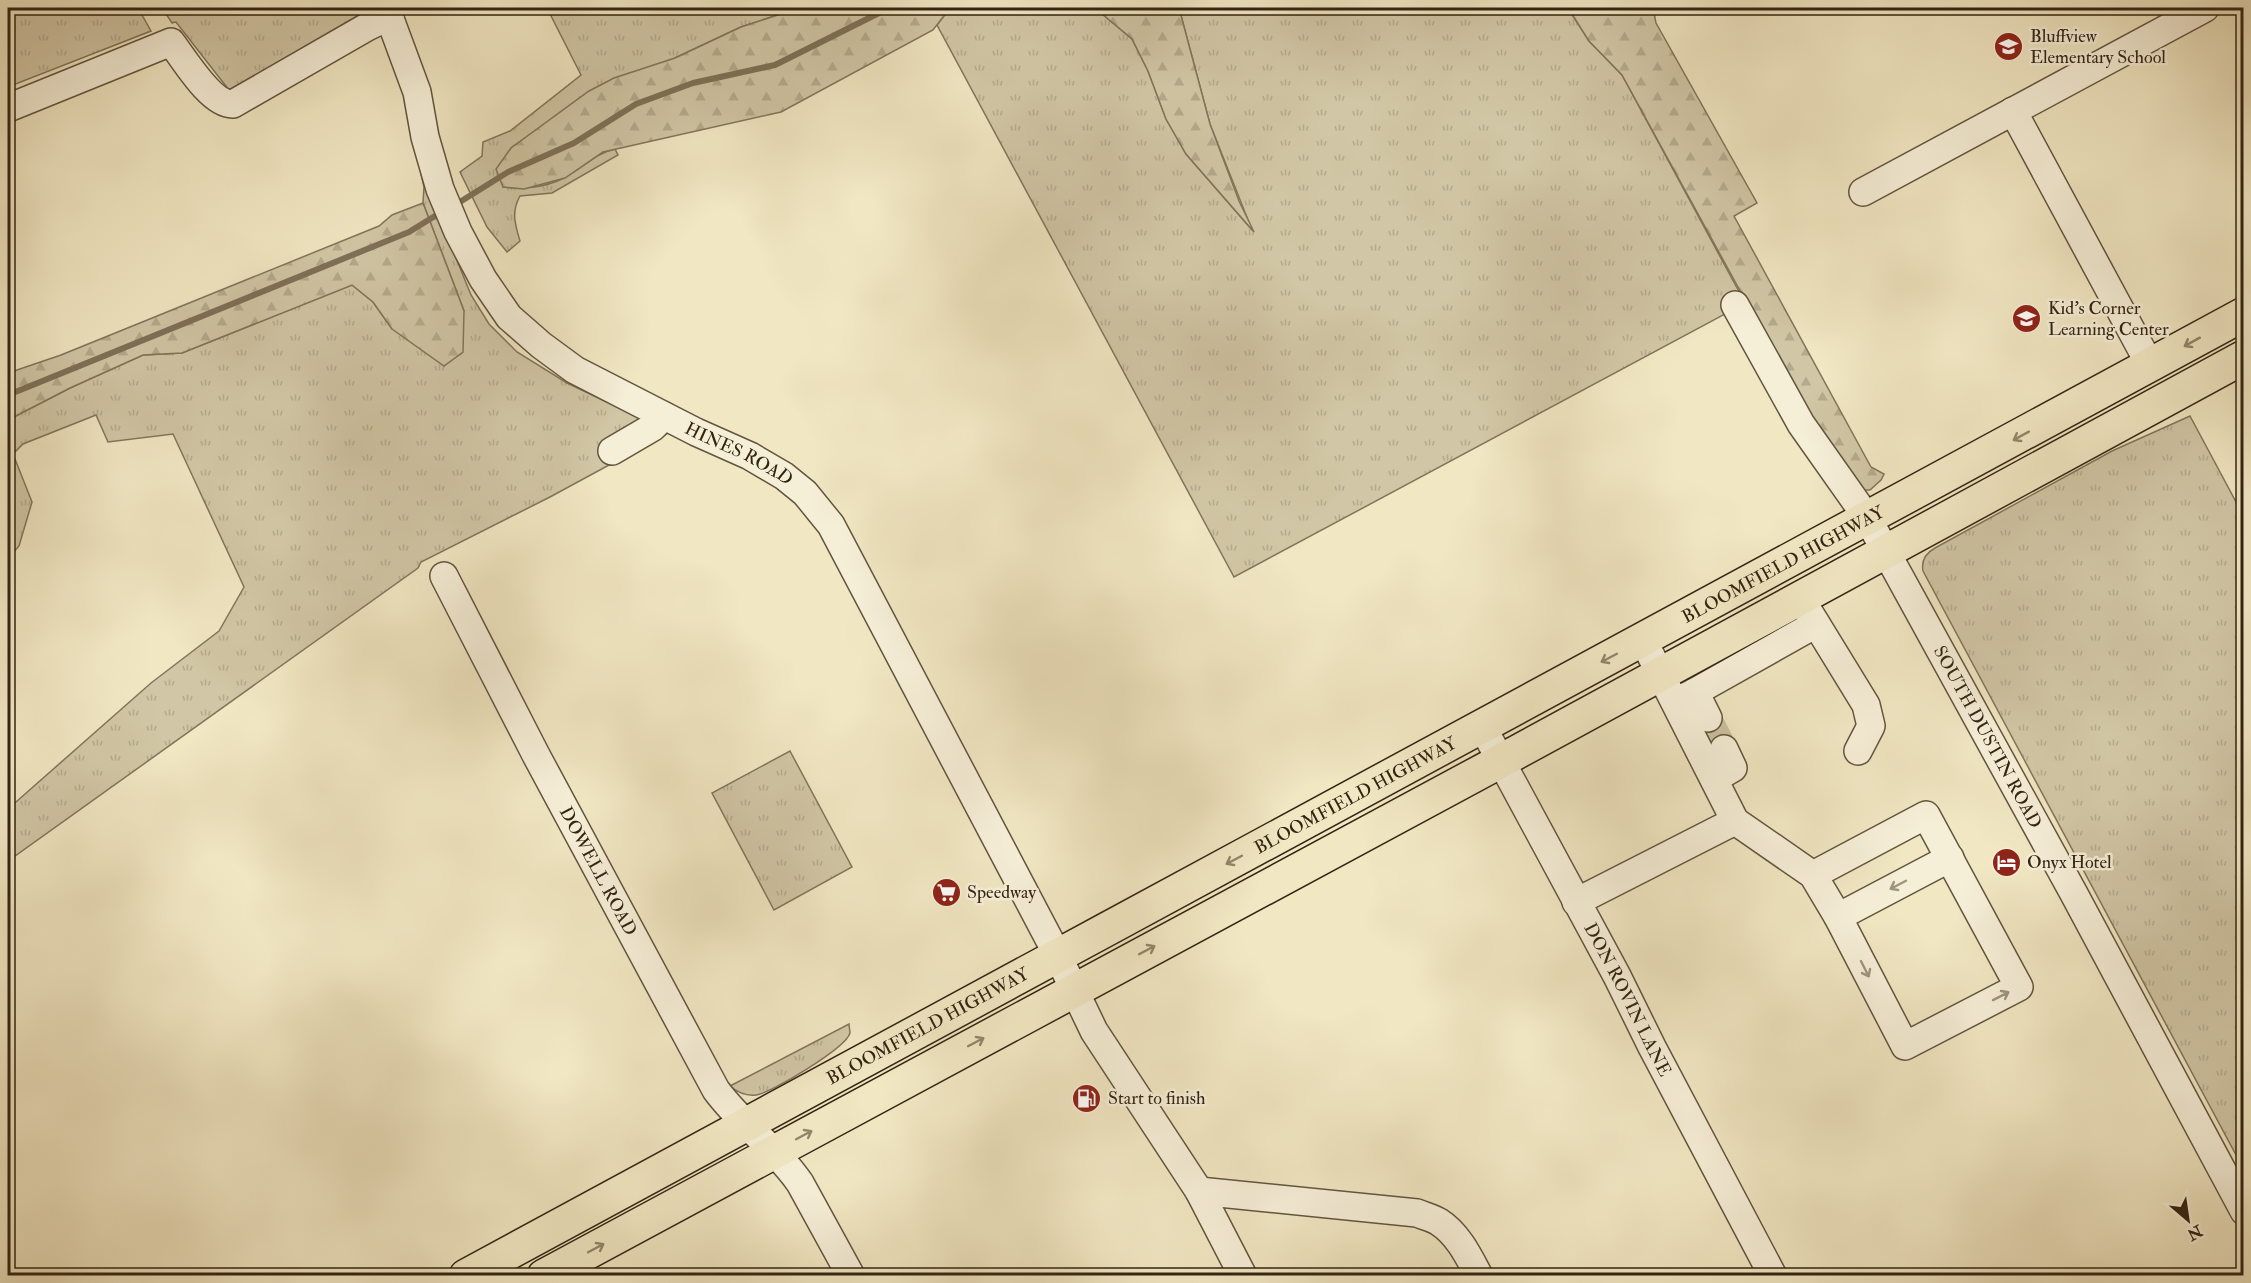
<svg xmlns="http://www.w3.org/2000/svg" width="2251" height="1283" font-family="'IM FELL Double Pica',serif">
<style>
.grass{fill:url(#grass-tufts);stroke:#82755c;stroke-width:1.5}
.forest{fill:url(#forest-firs);stroke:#82755c;stroke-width:1.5}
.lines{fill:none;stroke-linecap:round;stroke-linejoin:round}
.stream{stroke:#7e7158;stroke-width:6}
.minor-tunnel{stroke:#cbc0a0;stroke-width:27;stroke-dasharray:27 14;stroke-linecap:butt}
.minor-casing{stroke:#62553e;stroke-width:30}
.highway-casing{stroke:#322412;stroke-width:36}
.minor{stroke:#f6efd8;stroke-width:27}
.highway{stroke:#f1e7c3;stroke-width:33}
.oneway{stroke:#92866a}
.oneway2{stroke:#9e947f}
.labels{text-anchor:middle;stroke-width:5;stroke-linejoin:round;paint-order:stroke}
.poi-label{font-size:18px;fill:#322412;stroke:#f6efd8;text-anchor:start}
.street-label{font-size:18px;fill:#322412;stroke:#f6efd8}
</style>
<defs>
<pattern id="grass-tufts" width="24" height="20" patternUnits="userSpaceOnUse" patternTransform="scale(1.5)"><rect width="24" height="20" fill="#d1c6a5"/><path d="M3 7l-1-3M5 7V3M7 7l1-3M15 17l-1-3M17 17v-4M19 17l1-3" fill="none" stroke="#b4aa8d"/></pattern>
<pattern id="forest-firs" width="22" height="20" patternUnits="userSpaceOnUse" patternTransform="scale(1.5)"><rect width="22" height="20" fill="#d1c6a5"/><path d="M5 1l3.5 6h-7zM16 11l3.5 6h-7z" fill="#b4aa8d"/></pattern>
</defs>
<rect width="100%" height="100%" fill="#f1e7c3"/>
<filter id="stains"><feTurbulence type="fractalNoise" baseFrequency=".00333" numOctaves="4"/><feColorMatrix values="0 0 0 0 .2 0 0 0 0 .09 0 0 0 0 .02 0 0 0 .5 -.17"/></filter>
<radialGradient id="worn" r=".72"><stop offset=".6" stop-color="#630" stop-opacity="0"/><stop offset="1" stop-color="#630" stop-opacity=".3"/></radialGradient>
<g class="grass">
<polygon points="8,8 138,8 151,31 8,87"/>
<polygon points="162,8 371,8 229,90 176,22 172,23"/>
<path d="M547,8H799L741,27L675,58L546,124L511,148L503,187C524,189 549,187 567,176C584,167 596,153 615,149L618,155L552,193L520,196C511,212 515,224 520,241L507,252L487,227L460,172L482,156L483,142L510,131L581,75Z"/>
<polygon points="950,8 1095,8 1132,39 1148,71 1166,119 1186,154 1252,230 1210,124 1179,8 1568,8 1589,41 1622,75 1743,299 1727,313 1234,577 937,25"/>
<polygon points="420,169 471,295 489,324 517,352 567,383 670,432 550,497 421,562 418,568 8,861 8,809 151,683 219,631 244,587 173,434 108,442 96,415 23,444 13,454 32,502 19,546 8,559 8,420 70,388 143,355 182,353 352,285 373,302 392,329 464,311 423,203 424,187"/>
<path d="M2190,416L2243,515V1168L1923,571C1921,560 1926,553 1935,548L2112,451Z"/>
<polygon points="790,751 852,867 774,910 712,793"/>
<path d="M849,1024C849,1025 850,1032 850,1033C846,1048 771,1093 756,1095C747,1096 737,1092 730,1086Z"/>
</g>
<g class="forest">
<polygon points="799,8 950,8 933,30 781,112 603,152 565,178 524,189 503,187 496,169 511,148 589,91 614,78 675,58 741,27"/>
<polygon points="1095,8 1179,8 1210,124 1239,201 1254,232 1186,154 1166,119 1148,71 1132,39"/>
<polygon points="1568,8 1653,8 1656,23 1757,203 1734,216 1871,467 1884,474 1881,480 1870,490 1864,490 1814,426 1622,75 1589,41"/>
<polygon points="423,203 464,311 463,352 444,366 392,329 373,302 352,285 182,353 143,355 70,388 8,420 8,373 61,355 379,226 392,215"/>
</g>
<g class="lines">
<g class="stream">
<polyline points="455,205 508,172 574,143 636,104 693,83 775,65 889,8"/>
<polyline points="8,395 409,232 443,211"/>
</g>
<polyline class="minor-tunnel" points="1708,718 1724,749"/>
<defs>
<g id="minor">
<path id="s1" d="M386,8L417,92L425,137L440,189L458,232L483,279L509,317L541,345L575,370L696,432L750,456L784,476L805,493L831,525L1058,956L1094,1031L1199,1191L1243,1276"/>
<path d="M8,108L171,42C184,59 211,105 233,104L367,27L390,16"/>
<polyline points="2013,111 2150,365"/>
<polyline points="1863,192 2205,8"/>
<path id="s2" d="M1735,305L1801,424L1868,519L2073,892L2244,1211"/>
<polyline points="612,451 653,427 664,416"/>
<path id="s3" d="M444,576L536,755L716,1090C741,1124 776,1148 800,1183L851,1276"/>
<polyline points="1801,599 1866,705 1871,726 1858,751"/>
<polyline points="1643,640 1735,821 1813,875 1926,815 2019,987 1905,1046 1838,917 1813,875"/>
<polyline points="1695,692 1816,624"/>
<polyline points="1679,700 1695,692 1708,718"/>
<path id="s4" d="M1482,726L1617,976L1652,1047L1773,1276"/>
<polyline points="1714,779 1733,768 1724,749"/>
<polyline points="1576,902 1735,821"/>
<polyline points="1838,917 1950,858"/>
<path d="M1199,1191L1417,1213C1424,1216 1433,1218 1439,1222C1458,1234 1469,1257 1479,1276"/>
</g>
<g id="highway">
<path id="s5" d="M466,1276C1058,954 1652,637 2244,314"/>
<path d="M544,1276C1110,969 1680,668 2244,357"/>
</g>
</defs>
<use href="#minor" class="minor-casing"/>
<use href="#highway" class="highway-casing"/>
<use href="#minor" class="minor"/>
<use href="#highway" class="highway"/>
</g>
<defs><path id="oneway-shaft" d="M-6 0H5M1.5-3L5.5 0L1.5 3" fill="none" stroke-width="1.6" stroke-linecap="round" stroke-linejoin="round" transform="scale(1.5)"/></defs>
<g class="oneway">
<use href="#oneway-shaft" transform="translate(2192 342) rotate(151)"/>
<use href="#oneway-shaft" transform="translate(2021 436) rotate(151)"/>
<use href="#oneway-shaft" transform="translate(1609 658) rotate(152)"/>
<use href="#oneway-shaft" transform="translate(1234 860) rotate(152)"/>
<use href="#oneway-shaft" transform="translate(1147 950) rotate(-28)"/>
<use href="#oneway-shaft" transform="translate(976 1042) rotate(-28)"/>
<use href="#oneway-shaft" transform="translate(804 1135) rotate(-28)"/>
<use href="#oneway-shaft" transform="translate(596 1248) rotate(-28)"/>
</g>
<g class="oneway2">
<use href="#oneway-shaft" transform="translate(1898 885) rotate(152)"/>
<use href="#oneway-shaft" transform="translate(1865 969) rotate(63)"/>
<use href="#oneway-shaft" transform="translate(2001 996) rotate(-27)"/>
</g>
<defs>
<symbol id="school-disc" viewBox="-11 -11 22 22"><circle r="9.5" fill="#8f2418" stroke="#f6efd8"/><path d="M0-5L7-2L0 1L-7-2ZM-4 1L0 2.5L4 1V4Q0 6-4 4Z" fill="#fff"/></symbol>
<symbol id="hotel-disc" viewBox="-11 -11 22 22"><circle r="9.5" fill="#8f2418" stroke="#f6efd8"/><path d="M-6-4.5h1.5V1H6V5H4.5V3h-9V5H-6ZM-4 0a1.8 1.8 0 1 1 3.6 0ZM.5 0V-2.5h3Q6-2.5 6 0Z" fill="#fff"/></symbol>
<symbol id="supermarket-disc" viewBox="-11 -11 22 22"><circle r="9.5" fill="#8f2418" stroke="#f6efd8"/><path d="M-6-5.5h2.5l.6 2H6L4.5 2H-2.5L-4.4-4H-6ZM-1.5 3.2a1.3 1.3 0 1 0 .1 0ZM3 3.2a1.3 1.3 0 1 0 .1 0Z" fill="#fff"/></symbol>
<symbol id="fuel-disc" viewBox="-11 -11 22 22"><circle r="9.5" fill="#8f2418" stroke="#f6efd8"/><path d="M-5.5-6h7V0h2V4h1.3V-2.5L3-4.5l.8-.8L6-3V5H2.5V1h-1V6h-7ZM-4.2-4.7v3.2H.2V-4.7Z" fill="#fff"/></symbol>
</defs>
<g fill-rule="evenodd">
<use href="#school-disc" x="1992" y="30" width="33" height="33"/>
<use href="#school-disc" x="2010" y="302" width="33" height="33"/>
<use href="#hotel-disc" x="1990" y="846" width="33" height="33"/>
<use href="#supermarket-disc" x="930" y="876" width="33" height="33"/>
<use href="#fuel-disc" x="1070" y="1082" width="33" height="33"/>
</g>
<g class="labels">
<g class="poi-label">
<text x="2030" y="42">Bluffview<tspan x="2030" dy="21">Elementary School</tspan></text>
<text x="2048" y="314">Kid's Corner<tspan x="2048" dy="21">Learning Center</tspan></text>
<text x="2027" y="868">Onyx Hotel</text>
<text x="967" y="898">Speedway</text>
<text x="1108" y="1104">Start to finish</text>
</g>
<g class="street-label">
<text dy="6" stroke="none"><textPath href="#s1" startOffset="604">HINES ROAD</textPath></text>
<text dy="6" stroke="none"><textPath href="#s5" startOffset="1497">BLOOMFIELD HIGHWAY</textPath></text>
<text dy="6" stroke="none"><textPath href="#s2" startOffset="501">SOUTH DUSTIN ROAD</textPath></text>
<text dy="6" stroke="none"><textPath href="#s5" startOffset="1011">BLOOMFIELD HIGHWAY</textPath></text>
<text dy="6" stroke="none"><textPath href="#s3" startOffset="333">DOWELL ROAD</textPath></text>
<text dy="6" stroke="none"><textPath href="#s4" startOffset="310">DON ROVIN LANE</textPath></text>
<text dy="6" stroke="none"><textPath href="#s5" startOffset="525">BLOOMFIELD HIGHWAY</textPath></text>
</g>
</g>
<rect width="2251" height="1283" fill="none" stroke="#f1e7c3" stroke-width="30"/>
<rect x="9" y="9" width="2233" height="1265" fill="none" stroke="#322412" stroke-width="3"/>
<rect x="15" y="15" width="2221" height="1253" fill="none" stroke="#322412" stroke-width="1.5"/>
<g transform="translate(2188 1220) rotate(151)" stroke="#f6efd8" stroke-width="4.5" paint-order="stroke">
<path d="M0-4.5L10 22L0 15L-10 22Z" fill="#322412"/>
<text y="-9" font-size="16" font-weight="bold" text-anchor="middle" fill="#322412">N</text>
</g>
<rect width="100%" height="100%" filter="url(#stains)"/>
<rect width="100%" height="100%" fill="url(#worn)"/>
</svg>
